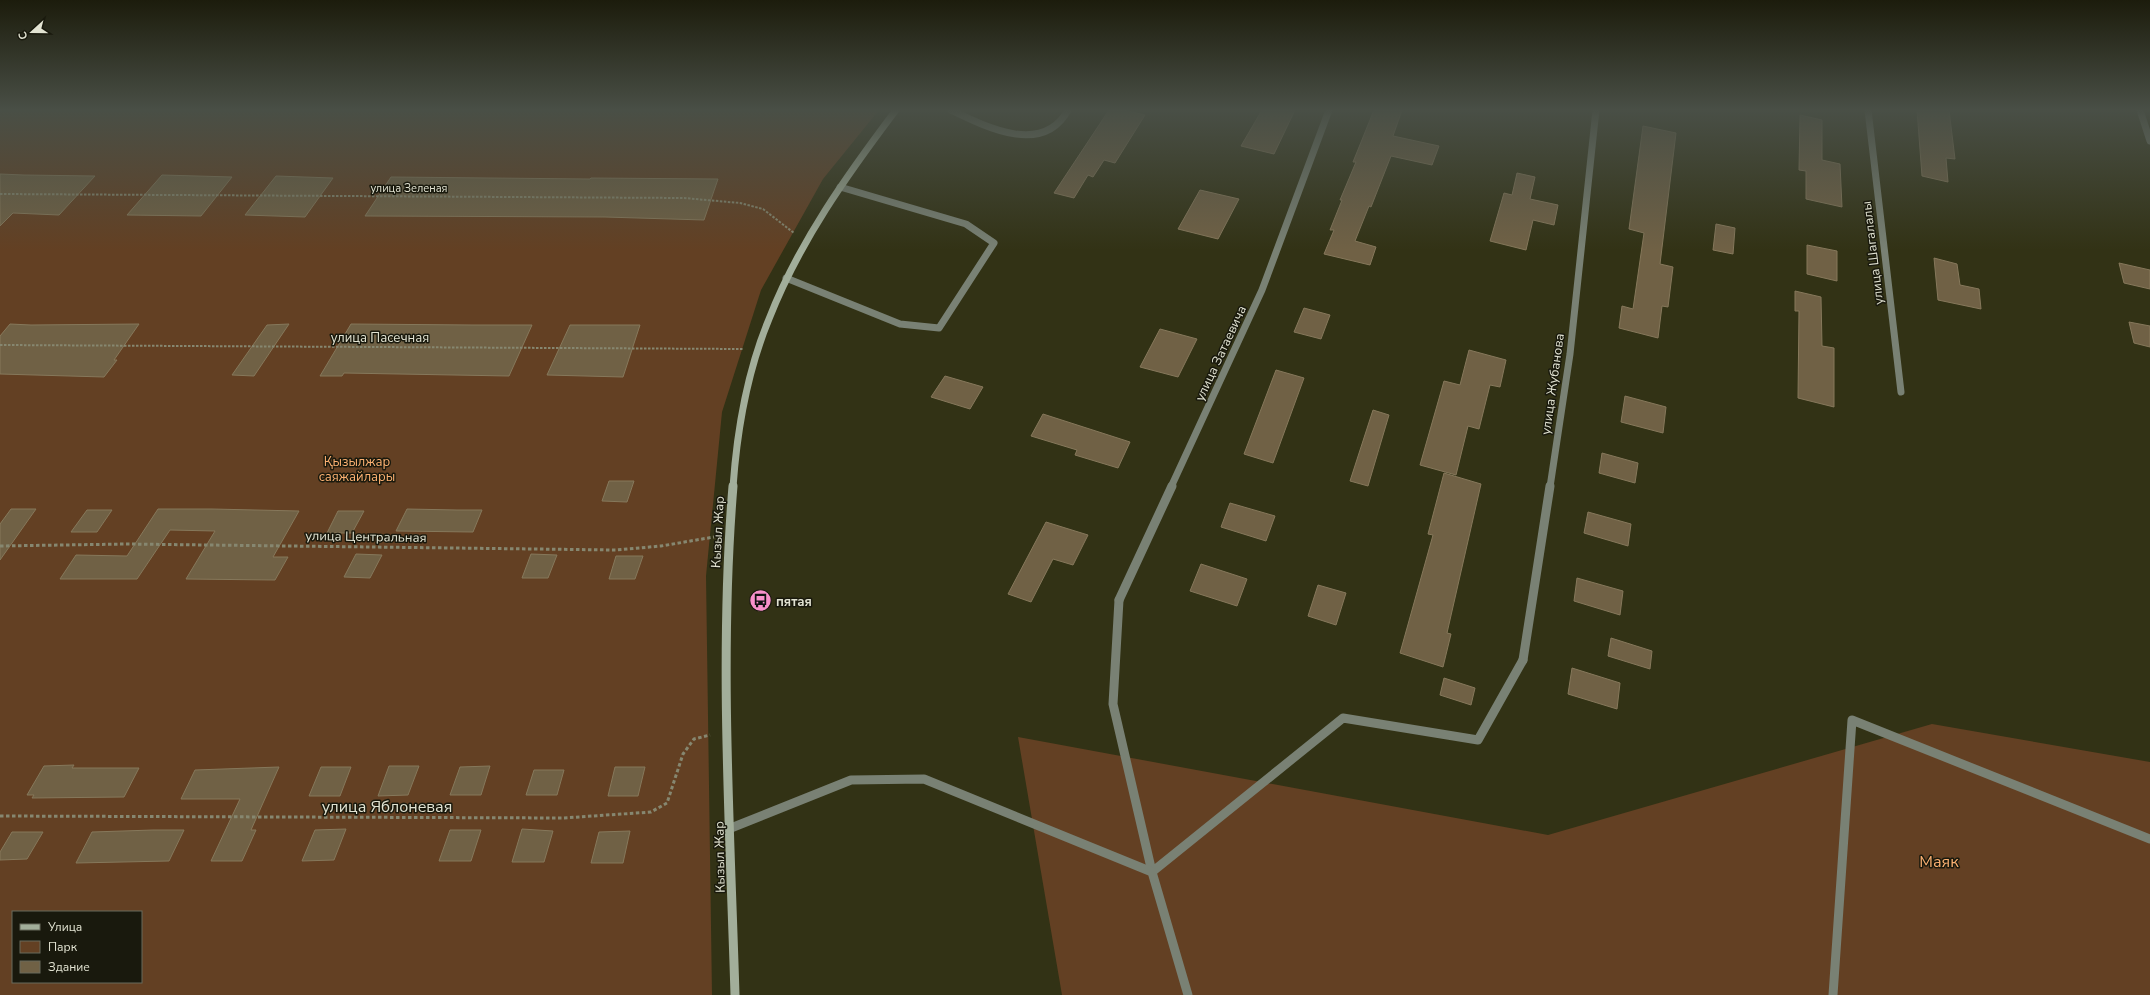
<svg xmlns="http://www.w3.org/2000/svg" width="2150" height="995" font-family="'Nunito Sans',sans-serif">
<style>
.green{fill:#634023;fill-rule:evenodd}
.building{fill:#706145;stroke:#86785b}
.lines{fill:none;stroke-linecap:round;stroke-linejoin:round}
.path-far1{stroke:#868770;stroke-width:2;stroke-dasharray:2.5 1.5;stroke-linecap:butt}
.path{stroke:#868770;stroke-width:3;stroke-dasharray:3.5 2.5;stroke-linecap:butt}
.lane-far1{stroke:#798174;stroke-width:7}
.lane{stroke:#798174;stroke-width:9}
.street-far1{stroke:#798174;stroke-width:7}
.street{stroke:#798174;stroke-width:9}
.secondary-far1{stroke:#a2ae9a;stroke-width:7}
.secondary{stroke:#a2ae9a;stroke-width:9}
.labels{text-anchor:middle;stroke-width:3;stroke-linejoin:round;paint-order:stroke}
.far-street-label{font-size:11px;fill:#e2e3d2;stroke:#19190d}
.street-label{font-size:13px;fill:#e2e3d2;stroke:#19190d}
.park-label{font-size:13px;fill:#fcb172;stroke:#19190d}
.poi-label{font-size:13px;font-weight:bold;fill:#e2e3d2;stroke:#19190d;text-anchor:start}
.near-street-label{font-size:16px;fill:#e2e3d2;stroke:#19190d}
.near-park-label{font-size:16px;fill:#fcb172;stroke:#19190d}
</style>
<rect width="100%" height="100%" fill="#323215"/>
<g class="green">
<path d="M0,110H879L823,179L761,290L722,412L706,576L712,995H0ZM13,912H141V982H13Z"/>
<polygon points="1932,724 2150,762 2150,995 1062,995 1018,737 1548,835"/>
</g>
<g class="building">
<polygon points="1109,110 1124,110 1145,115 1115,163 1104,160 1093,177 1088,175 1074,198 1054,193"/>
<polygon points="1262,110 1295,110 1274,154 1241,146"/>
<polygon points="1374,110 1402,110 1393,136 1439,146 1432,165 1391,156 1371,207 1369,206 1355,241 1376,247 1370,265 1324,254 1334,230 1330,230 1342,200 1340,200 1356,162 1353,162"/>
<polygon points="1917,110 1949,110 1955,159 1946,158 1948,182 1922,176"/>
<polygon points="1800,115 1822,120 1822,160 1840,164 1842,207 1806,199 1806,171 1799,170"/>
<polygon points="1643,126 1676,133 1660,264 1673,267 1668,307 1662,306 1658,338 1619,328 1622,306 1633,309 1644,233 1629,229"/>
<polygon points="1517,173 1535,177 1530,199 1558,205 1554,225 1533,220 1526,250 1490,241 1504,193 1512,195"/>
<polygon points="0,174 24,175 95,176 59,215 13,213 0,226"/>
<polygon points="162,175 232,177 201,216 127,215"/>
<polygon points="276,176 333,178 305,217 245,215"/>
<polygon points="391,177 590,179 591,178 718,179 704,220 605,217 365,216"/>
<polygon points="1200,190 1239,199 1218,239 1178,229"/>
<polygon points="1716,224 1735,228 1733,254 1713,250"/>
<polygon points="1807,245 1837,251 1837,281 1807,274"/>
<polygon points="1934,258 1957,264 1960,285 1979,289 1981,309 1938,300"/>
<polygon points="2119,263 2150,270 2150,289 2124,283"/>
<polygon points="1795,291 1821,297 1822,346 1834,348 1834,407 1798,398 1799,311 1795,311"/>
<polygon points="1304,308 1330,315 1321,339 1294,332"/>
<polygon points="2129,322 2150,326 2150,347 2134,343"/>
<polygon points="10,324 31,325 139,324 114,360 117,360 104,377 0,374 0,336"/>
<polygon points="289,324 254,376 232,375 267,325"/>
<polygon points="351,324 473,325 532,325 509,376 344,373 342,376 320,376"/>
<polygon points="570,325 640,325 623,377 547,375"/>
<polygon points="1160,329 1197,339 1178,377 1140,367"/>
<polygon points="1469,350 1506,360 1500,387 1490,385 1479,429 1468,426 1456,475 1420,465 1444,381 1460,385"/>
<polygon points="1276,370 1304,378 1273,463 1244,454"/>
<polygon points="945,376 983,387 970,409 931,397"/>
<polygon points="1625,396 1666,407 1663,433 1621,422"/>
<polygon points="1373,410 1389,415 1368,486 1350,481"/>
<polygon points="1043,414 1130,442 1118,468 1075,455 1077,450 1031,436"/>
<polygon points="1602,453 1638,463 1635,483 1599,473"/>
<polygon points="1444,473 1481,484 1447,633 1451,634 1443,667 1400,653 1433,535 1428,534"/>
<polygon points="609,481 634,481 627,502 602,501"/>
<polygon points="1230,503 1275,516 1266,541 1221,527"/>
<polygon points="11,509 36,509 0,560 0,524"/>
<polygon points="158,509 212,509 299,511 273,557 288,557 275,580 186,579 215,531 170,530 137,579 60,579 76,555 127,556"/>
<polygon points="407,509 457,510 482,510 473,532 396,531"/>
<polygon points="87,510 112,510 97,532 71,532"/>
<polygon points="338,511 364,511 352,533 327,533"/>
<polygon points="1588,512 1631,524 1628,546 1584,533"/>
<polygon points="1046,522 1088,535 1073,565 1053,559 1031,602 1008,594"/>
<polygon points="356,554 382,555 370,578 344,577"/>
<polygon points="531,554 557,555 548,578 522,578"/>
<polygon points="616,556 643,556 635,579 609,579"/>
<polygon points="1201,564 1247,579 1237,606 1190,591"/>
<polygon points="1577,578 1623,591 1620,615 1574,601"/>
<polygon points="1318,585 1346,593 1336,625 1308,616"/>
<polygon points="1611,638 1652,651 1650,669 1608,656"/>
<polygon points="1572,668 1620,683 1617,709 1568,694"/>
<polygon points="1444,678 1475,688 1471,705 1440,695"/>
<polygon points="74,765 72,768 139,768 124,797 32,798 34,795 27,795 44,766"/>
<polygon points="389,766 419,766 408,795 378,796"/>
<polygon points="490,766 481,795 450,795 460,767"/>
<polygon points="279,767 251,830 256,830 242,861 211,861 240,799 181,799 195,770"/>
<polygon points="321,767 351,767 340,796 309,796"/>
<polygon points="615,767 645,767 638,796 608,796"/>
<polygon points="534,770 564,770 557,795 526,795"/>
<polygon points="346,829 334,860 302,861 315,830"/>
<polygon points="522,829 553,831 544,862 512,862"/>
<polygon points="153,830 184,830 169,861 76,863 92,832"/>
<polygon points="450,830 481,830 471,861 439,861"/>
<polygon points="630,831 623,863 591,863 599,832"/>
<polygon points="12,832 43,832 27,859 0,860 0,852"/>
</g>
<g class="lines">
<g class="path-far1">
<polyline points="0,194 684,198 740,203 763,209 794,233"/>
<polyline points="0,345 743,349"/>
</g>
<g class="path">
<polyline points="0,546 126,544 616,550 661,546 714,537"/>
<polyline points="0,816 564,818 651,812 667,803 683,754 694,739 710,735"/>
</g>
<g class="lane-far1">
<path d="M951,110C986,127 1043,156 1068,110"/>
<polyline points="786,278 900,324 939,328 994,243 966,224 840,187"/>
</g>
<g class="lane">
<polyline points="1119,600 1113,704 1152,872 1343,718 1478,740 1523,660"/>
<polyline points="731,828 851,780 924,779 1152,872 1188,995"/>
<polyline points="1833,995 1852,720 2150,839"/>
</g>
<g class="street-far1">
<polyline points="1868,110 1901,392"/>
<polyline points="2140,110 2150,141"/>
<polyline points="1171,487 1262,290 1329,110"/>
<polyline points="1550,487 1570,354 1596,110"/>
</g>
<g class="street">
<polyline points="1119,600 1172,486"/>
<polyline points="1523,660 1550,486"/>
</g>
<path class="secondary-far1" d="M733,487C737,430 747,372 769,319C799,242 847,175 896,110"/>
<path class="secondary" d="M733,486C719,655 730,826 735,995"/>
</g>
<linearGradient id="sky" x2="0" y2="1"><stop stop-color="#1c1c0c"/><stop offset="0.44" stop-color="#494f46"/><stop offset="1" stop-color="#494f46" stop-opacity="0"/></linearGradient>
<rect width="2150" height="250" fill="url(#sky)"/>
<defs>
<symbol id="bus-disc" viewBox="-11 -11 22 22"><circle r="9.5" fill="#f890ca" stroke="#19190d"/><path d="M-5-6H5V4H4V6H2V4H-2V6H-4V4H-5ZM-3.5-4V0h7V-4ZM-3.5 1.2v1.5H-2V1.2ZM2 1.2v1.5H3.5V1.2Z" fill="#111"/></symbol>
</defs>
<g fill-rule="evenodd">
<use href="#bus-disc" x="748" y="588" width="25" height="25"/>
</g>
<g class="labels">
<g class="far-street-label">
<text x="409" y="192">улица Зеленая</text>
</g>
<g class="street-label">
<text transform="translate(1872 253) rotate(-97)" y="5">улица Шагалалы</text>
<text x="380" y="342">улица Пасечная</text>
<text transform="translate(1220 353) rotate(-65)" y="5">улица Затаевича</text>
<text transform="translate(1552 384) rotate(-82)" y="5">улица Жубанова</text>
<text transform="translate(717 532) rotate(-87)" y="5">Кызыл Жар</text>
<text transform="translate(366 536) rotate(1)" y="5">улица Центральная</text>
<text transform="translate(719 857) rotate(-91)" y="5">Кызыл Жар</text>
</g>
<g class="park-label">
<text x="357" y="466">Қызылжар<tspan x="357" dy="15">саяжайлары</tspan></text>
</g>
<g class="poi-label">
<text x="776" y="606">пятая</text>
</g>
<g class="near-street-label">
<text x="387" y="812">улица Яблоневая</text>
</g>
<g class="near-park-label">
<text x="1939" y="867">Маяк</text>
</g>
</g>
<rect x="12" y="911" width="130" height="72" fill="#19190d" stroke="#696a5c"/>
<rect x="20" y="924" width="20" height="6" fill="#a2ae9a" stroke="#696a5c"/>
<text x="48" y="931" font-size="12" fill="#e2e3d2">Улица</text>
<rect x="20" y="941" width="20" height="12" fill="#634023" stroke="#696a5c"/>
<text x="48" y="951" font-size="12" fill="#e2e3d2">Парк</text>
<rect x="20" y="961" width="20" height="12" fill="#706145" stroke="#696a5c"/>
<text x="48" y="971" font-size="12" fill="#e2e3d2">Здание</text>
<g transform="translate(32 32) rotate(249)" stroke="#19190d" stroke-width="3" paint-order="stroke">
<path d="M0-3L7 15L0 10L-7 15Z" fill="#e2e3d2"/>
<text y="-6" font-size="11" font-weight="bold" text-anchor="middle" fill="#e2e3d2">С</text>
</g>
</svg>
